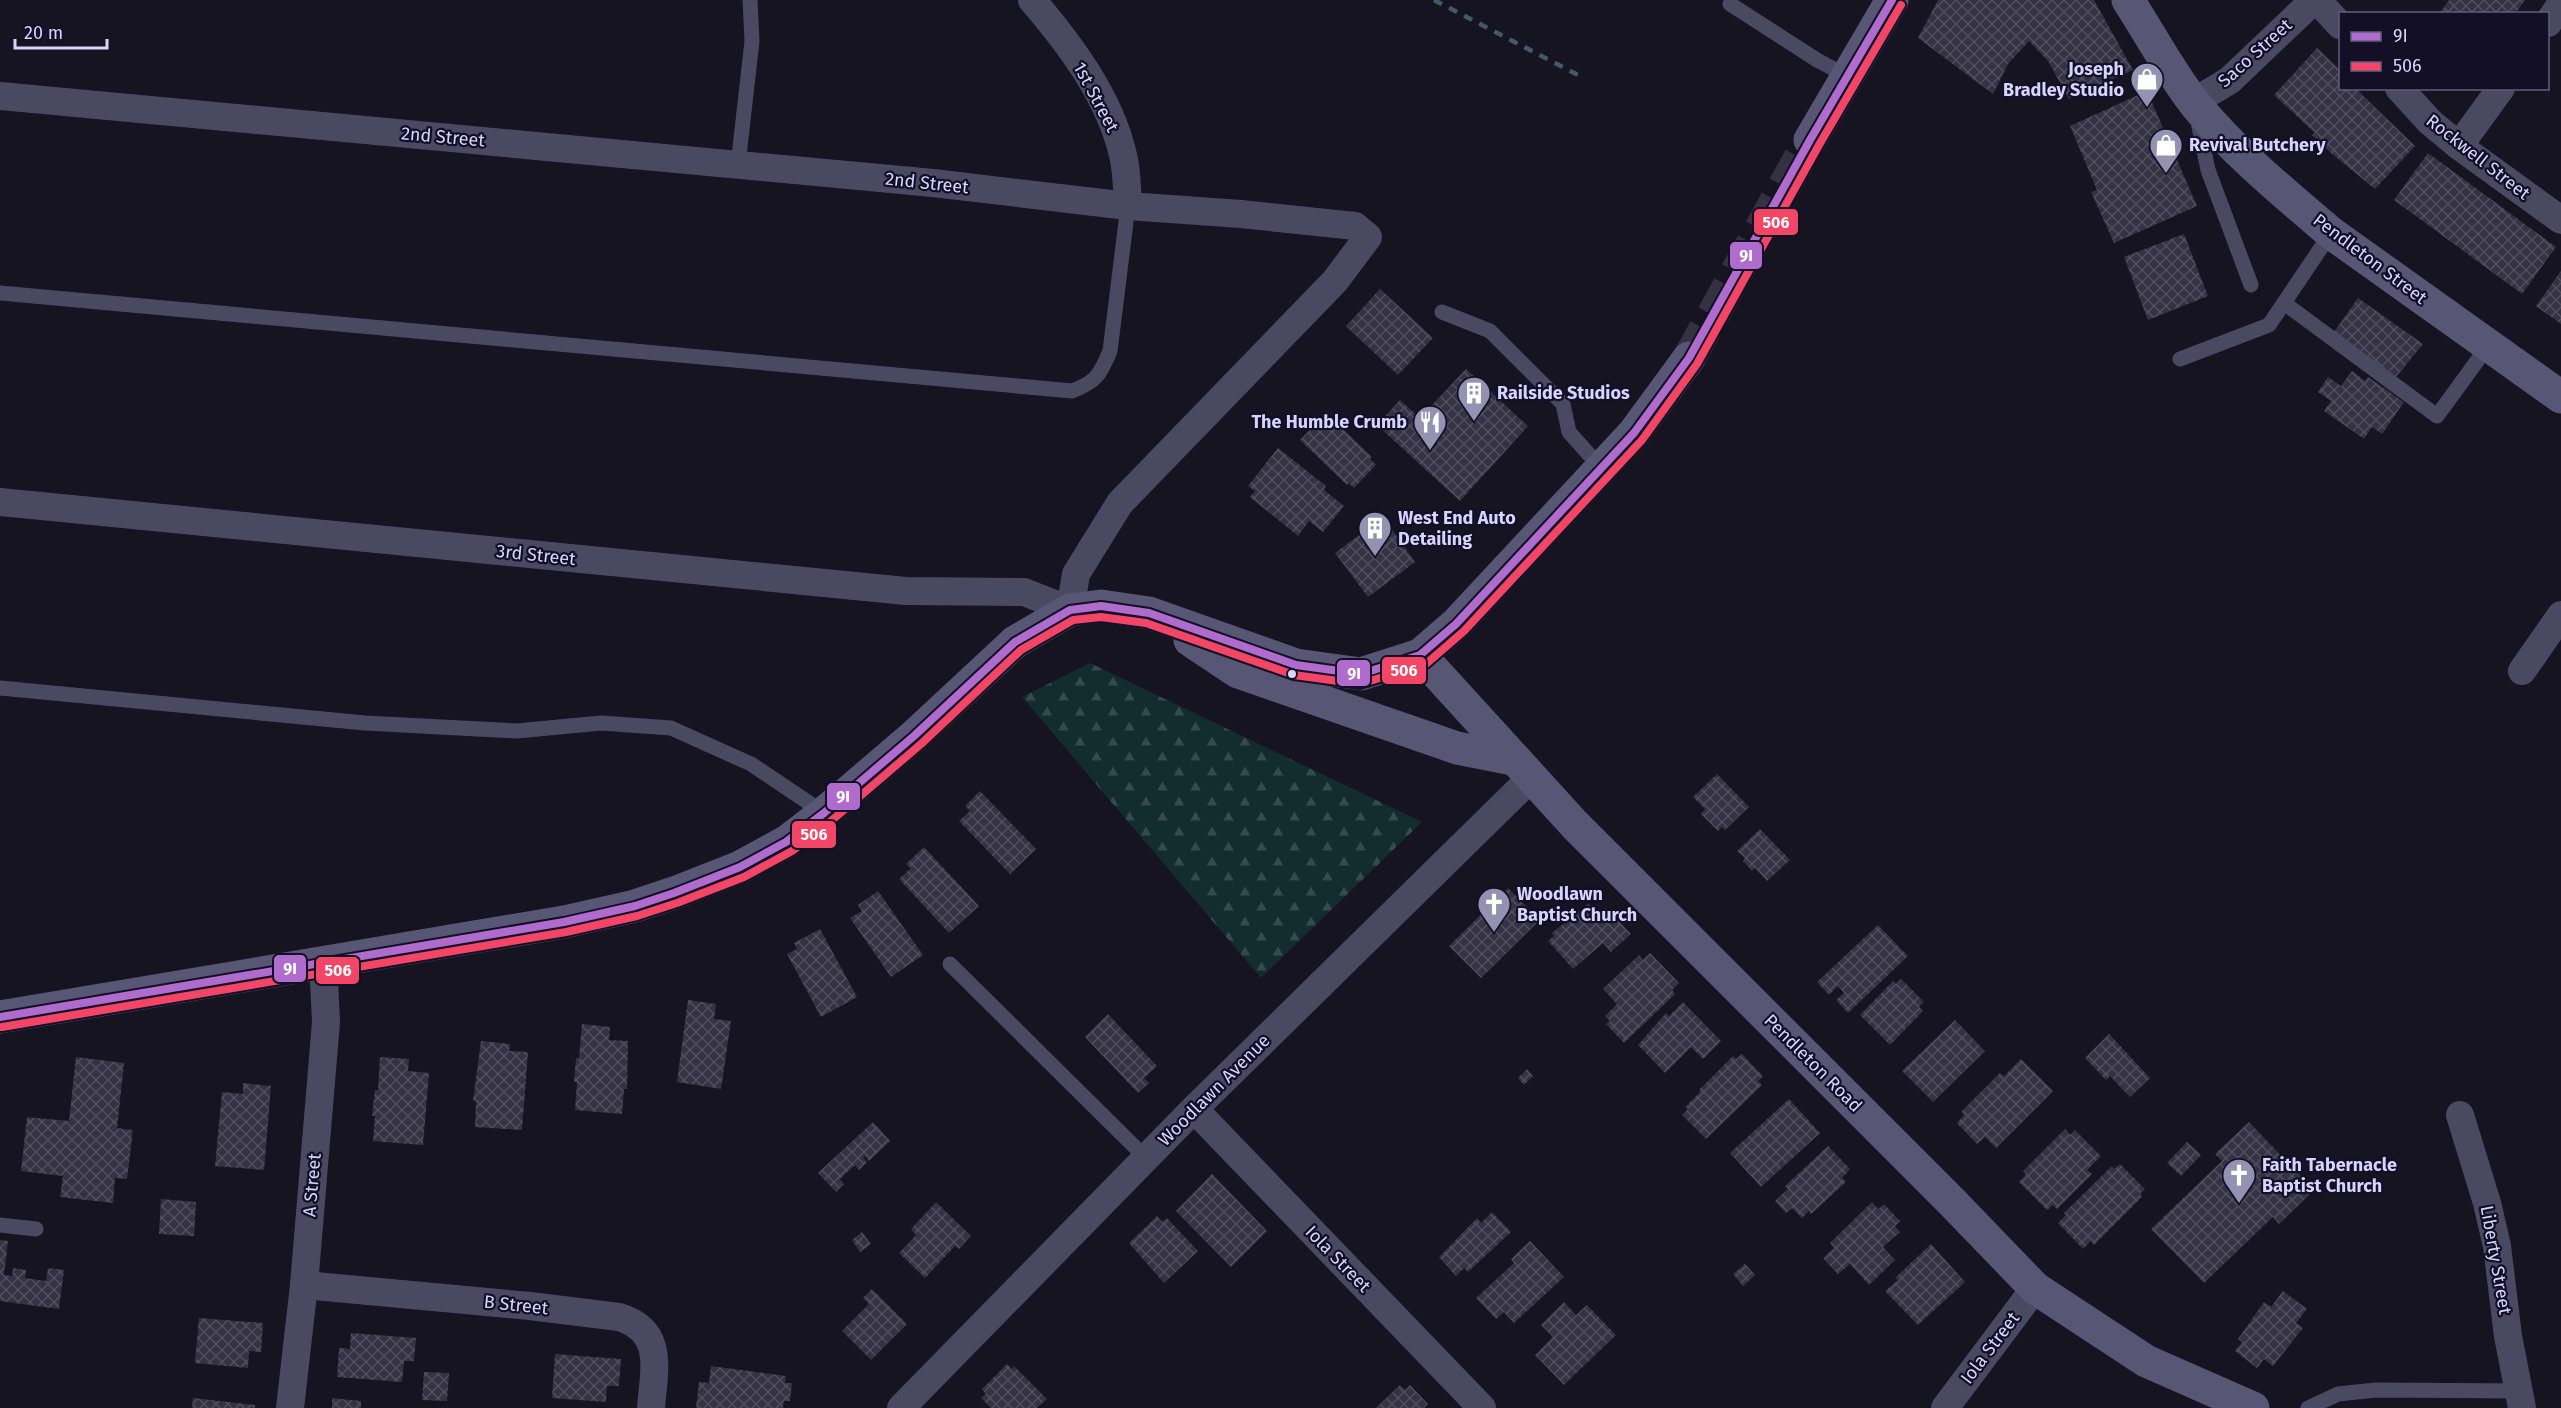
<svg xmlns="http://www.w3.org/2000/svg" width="2561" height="1408" font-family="'Fira Sans',sans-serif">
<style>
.forest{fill:url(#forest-firs)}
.building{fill:url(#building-cross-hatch)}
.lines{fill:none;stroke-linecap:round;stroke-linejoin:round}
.secondary-tunnel{stroke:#333142;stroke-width:33;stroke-dasharray:33 16;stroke-linecap:butt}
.lane{stroke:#4a4962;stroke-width:15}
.street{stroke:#4a4962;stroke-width:28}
.secondary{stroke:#575674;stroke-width:33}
.rail{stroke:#43596b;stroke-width:4.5;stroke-dasharray:9 8;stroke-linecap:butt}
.bus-1-casing{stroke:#130f26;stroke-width:12}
.bus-2-casing{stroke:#130f26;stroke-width:12}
.bus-1{stroke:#b06ccc;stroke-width:8}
.bus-2{stroke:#f34667;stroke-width:8}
.bus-dot{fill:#d9d4ff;stroke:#130f26;stroke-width:2}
.labels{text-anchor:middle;stroke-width:4.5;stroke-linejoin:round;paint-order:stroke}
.street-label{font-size:18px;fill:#d9d4ff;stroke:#130f26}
.poi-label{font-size:18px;font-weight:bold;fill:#d9d4ff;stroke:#130f26;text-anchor:start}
.line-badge{stroke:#130f26;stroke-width:2}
.badge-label{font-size:16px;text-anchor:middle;font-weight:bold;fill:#fff}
</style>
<defs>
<pattern id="forest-firs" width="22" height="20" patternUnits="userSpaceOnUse" patternTransform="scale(1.5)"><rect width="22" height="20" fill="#132c2d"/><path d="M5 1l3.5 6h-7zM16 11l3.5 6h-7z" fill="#354a4c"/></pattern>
<pattern id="building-cross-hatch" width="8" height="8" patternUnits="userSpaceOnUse" patternTransform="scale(1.5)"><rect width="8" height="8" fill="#343243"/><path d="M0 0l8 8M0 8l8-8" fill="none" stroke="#514f5f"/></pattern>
</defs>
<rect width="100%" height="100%" fill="#161421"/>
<polygon class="forest" points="1090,663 1422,822 1261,978 1022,697"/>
<g class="building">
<polygon points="1938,0 2094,0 2133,70 2069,99 2048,61 2029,41 2008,64 1993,94 1918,38"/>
<polygon points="2449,0 2525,0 2515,14 2439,14"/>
<polygon points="2317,48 2340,70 2340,88 2355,88 2415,146 2375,189 2332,154 2312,135 2315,133 2274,95"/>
<polygon points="2147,91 2197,206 2114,243 2091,192 2097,190 2070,126"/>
<polygon points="2428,153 2556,247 2522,294 2394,200"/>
<polygon points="2184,234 2208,296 2148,320 2124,257"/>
<polygon points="2561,271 2561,324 2536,306"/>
<polygon points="1380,289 1433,338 1398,375 1346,326"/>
<polygon points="2358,298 2423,344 2396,377 2334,332"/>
<polygon points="1466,369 1528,426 1460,501 1377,425 1400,400 1420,418"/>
<polygon points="2352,371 2365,381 2368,377 2404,402 2382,434 2372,427 2364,439 2324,411 2331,401 2318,392 2328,377 2341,386"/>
<polygon points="1326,413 1372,457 1370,459 1376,465 1354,488 1349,483 1347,485 1300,440"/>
<polygon points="1278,448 1326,486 1324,490 1344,506 1323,532 1309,521 1298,536 1250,497 1255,491 1248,486"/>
<polygon points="1383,517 1415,562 1368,597 1335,553"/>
<polygon points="1717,774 1749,807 1725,830 1722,827 1718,831 1701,814 1705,809 1693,797"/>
<polygon points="980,791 1036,849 1010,874 959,821 970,811 965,806"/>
<polygon points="1760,829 1790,860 1767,881 1755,868 1752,871 1743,861 1745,858 1737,851"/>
<polygon points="924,847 979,906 949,933 899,879 911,868 906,864"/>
<polygon points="1508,888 1540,920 1481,978 1449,946"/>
<polygon points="878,891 923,955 891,977 850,918 862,911 858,905"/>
<polygon points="1588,904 1598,915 1606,908 1631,934 1611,952 1603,943 1573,969 1548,941 1554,936 1552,933"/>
<polygon points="1878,925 1908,956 1848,1013 1836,1000 1844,993 1838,986 1829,995 1817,982"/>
<polygon points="820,929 857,997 821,1017 787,954 797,949 794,943"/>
<polygon points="1650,953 1679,983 1672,990 1675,994 1624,1043 1606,1024 1610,1021 1605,1016 1617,1004 1603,989 1639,955 1643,960"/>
<polygon points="1901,979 1924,1002 1919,1007 1923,1011 1890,1045 1860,1015 1893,981 1896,984"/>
<polygon points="688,1000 716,1004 714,1019 731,1021 721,1089 677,1082"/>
<polygon points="1683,1002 1721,1041 1703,1059 1691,1047 1665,1073 1638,1045 1666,1013 1669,1016"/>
<polygon points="1108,1014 1157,1066 1144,1078 1149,1083 1138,1093 1085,1037"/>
<polygon points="1955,1020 1985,1051 1933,1102 1902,1071"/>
<polygon points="582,1024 610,1027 609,1040 628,1041 627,1089 624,1089 622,1114 575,1110 577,1082 574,1082 576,1058 579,1059"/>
<polygon points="2109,1034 2150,1078 2130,1097 2110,1076 2106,1080 2085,1058"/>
<polygon points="481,1041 510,1044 509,1051 528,1052 522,1130 475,1127 476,1101 473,1101"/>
<polygon points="1742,1054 1763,1076 1758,1081 1762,1085 1706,1139 1682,1115 1688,1109 1685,1107 1700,1092 1699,1090 1733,1056 1736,1059"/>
<polygon points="76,1057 124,1063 117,1128 133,1130 127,1179 115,1178 113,1203 60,1197 63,1176 21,1171 27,1117 69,1121"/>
<polygon points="380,1057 409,1059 408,1071 429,1073 423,1145 373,1141 375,1116 372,1116 375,1090 378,1090"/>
<polygon points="2021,1059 2053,1091 1996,1148 1985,1137 1977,1144 1957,1123 1964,1115 1961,1112 2000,1073 2004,1076"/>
<polygon points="1527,1069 1533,1076 1524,1085 1518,1078"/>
<polygon points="243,1083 271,1086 264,1170 215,1166 222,1092 243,1094"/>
<polygon points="1789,1099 1820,1133 1761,1187 1730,1153"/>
<polygon points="873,1122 890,1141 869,1161 865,1156 863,1158 867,1162 859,1170 855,1165 840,1179 844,1184 836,1192 818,1173"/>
<polygon points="2249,1122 2314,1190 2279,1224 2273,1217 2204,1283 2151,1229 2222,1161 2215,1154"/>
<polygon points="2065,1129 2070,1135 2075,1130 2101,1156 2087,1170 2092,1174 2057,1209 2053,1205 2047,1210 2019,1182 2026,1174 2023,1171"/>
<polygon points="2187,1142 2201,1155 2181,1176 2167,1163"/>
<polygon points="1828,1146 1850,1169 1842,1178 1846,1182 1811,1214 1809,1211 1802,1218 1792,1208 1786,1213 1775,1201 1788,1189 1785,1186"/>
<polygon points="2120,1164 2145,1189 2140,1194 2142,1197 2094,1245 2091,1241 2083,1249 2058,1223 2066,1215 2064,1213 2112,1166 2114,1169"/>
<polygon points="1212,1174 1267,1231 1231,1267 1176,1211"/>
<polygon points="161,1199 196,1202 194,1236 159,1234"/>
<polygon points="936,1202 971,1236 959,1249 955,1246 925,1278 899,1253 916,1235 911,1229"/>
<polygon points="1872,1202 1878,1209 1884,1204 1900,1221 1895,1226 1900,1232 1883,1247 1895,1260 1869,1285 1850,1264 1838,1274 1823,1258 1834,1248 1830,1243"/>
<polygon points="1492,1212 1511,1232 1468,1272 1464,1268 1456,1276 1439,1257 1477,1218 1481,1223"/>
<polygon points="1157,1216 1162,1222 1167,1218 1198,1251 1164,1283 1129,1243"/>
<polygon points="862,1232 871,1244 860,1252 852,1240"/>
<polygon points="0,1240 8,1241 4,1275 12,1276 13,1268 26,1270 25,1278 46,1281 48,1268 64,1270 59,1309 0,1301"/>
<polygon points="1530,1241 1564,1277 1514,1323 1504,1312 1496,1319 1476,1298 1514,1263 1511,1259"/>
<polygon points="1931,1244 1965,1282 1918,1325 1885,1291 1898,1280 1895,1278"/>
<polygon points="1745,1264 1755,1275 1743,1286 1733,1274"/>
<polygon points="872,1289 907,1324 871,1360 842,1331 869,1304 863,1298"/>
<polygon points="2283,1291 2307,1309 2296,1323 2303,1328 2273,1366 2264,1359 2257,1368 2235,1351 2242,1342 2238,1339 2264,1302 2271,1307"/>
<polygon points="1564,1302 1576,1315 1587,1305 1616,1335 1564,1385 1535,1355 1553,1337 1541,1325"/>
<polygon points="199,1318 263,1323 261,1352 249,1351 248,1368 195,1363"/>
<polygon points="351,1333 416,1338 414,1361 404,1361 402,1382 337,1377 339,1348 350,1349"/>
<polygon points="555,1354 621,1359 619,1386 607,1386 606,1402 552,1398"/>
<polygon points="1007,1364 1012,1369 1014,1366 1047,1399 1037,1408 991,1408 981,1398 986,1394 982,1389"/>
<polygon points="711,1366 786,1376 785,1383 792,1383 790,1401 784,1401 783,1408 696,1408 699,1382 709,1383"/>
<polygon points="424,1372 449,1373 447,1401 422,1400"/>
<polygon points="1400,1385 1405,1390 1410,1385 1428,1404 1424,1408 1376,1408"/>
<polygon points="193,1398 255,1405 255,1408 192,1408"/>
<polygon points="332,1398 361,1401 361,1408 332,1408"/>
</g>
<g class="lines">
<polyline class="secondary-tunnel" points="1689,358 1810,140"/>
<g class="lane">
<polyline points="1730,4 1817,60 1847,76"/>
<polyline points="2197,117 2208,170 2251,285"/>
<polyline points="738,165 752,41 750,0"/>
<path d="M0,293L1072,391C1096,382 1100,375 1110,351L1128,206"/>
<polyline points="2284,303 2437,416 2488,346"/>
<polyline points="1442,312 1490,331 1563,404 1569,432 1601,468"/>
<polyline points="2180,359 2269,325 2331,233"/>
<polyline points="0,688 365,723 517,731 601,723 671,728 751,764 824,813"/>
<polyline points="950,964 1146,1158"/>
<polyline points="0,1225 36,1229"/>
<polyline points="2308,1408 2338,1394 2376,1390 2519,1391"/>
</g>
<g class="street">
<path d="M1032,0C1070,44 1110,98 1123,155C1127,171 1127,190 1128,206"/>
<polyline points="2317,0 2340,25"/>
<polyline points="2548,23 2561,4"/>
<polyline points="2399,88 2430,122 2459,146 2561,220"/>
<polyline points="0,96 933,183 1128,206 1241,214 1355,226 1368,237 1335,281 1120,503 1076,574 1070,610 1024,592 906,591 0,502"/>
<polyline points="2194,102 2230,80 2314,0"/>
<polyline points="2459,146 2501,88"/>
<polyline points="2522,671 2561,615"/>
<polyline points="1194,1109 1482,1408"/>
<polyline points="2460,1115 2487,1203 2497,1246 2508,1336 2522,1408"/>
<path d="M304,1285L530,1306L619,1317C665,1331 654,1369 651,1408"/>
<polyline points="290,1408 304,1285 326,1022 323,961"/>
<polyline points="901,1408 1194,1109 1531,778"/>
<polyline points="1945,1408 2035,1288"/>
</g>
<g class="secondary">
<path d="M2128,0C2150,34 2170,72 2195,104C2234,152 2284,193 2331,233L2561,397"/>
<polyline points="1810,140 1892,0"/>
<polyline points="1190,640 1238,672 1457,748 1513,759"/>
<polyline points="1420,655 1575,825 1951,1201 2035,1288 2146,1361 2253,1408"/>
<polyline points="0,1017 564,922 635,906 674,893 740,867 786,842 824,813 914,736 1015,642 1070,610 1101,606 1149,613 1296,665 1361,674 1420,655 1456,624 1634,433 1689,358"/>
</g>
<polyline class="rail" points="1434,0 1578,75"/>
<defs>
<polyline id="bus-1" points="0,1017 564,922 635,906 674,893 740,867 786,842 824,813 914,736 1015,642 1070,610 1101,606 1149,613 1296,665 1361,674 1420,655 1456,624 1634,433 1689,358 1810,140 1892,0"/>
<polyline id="bus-2" points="2,1027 566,932 637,916 677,903 744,877 792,851 831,821 921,744 1021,650 1073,620 1101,617 1146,623 1294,675 1360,684 1426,664 1464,631 1642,440 1697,364 1819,145 1901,5"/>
</defs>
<use href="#bus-1" class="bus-1-casing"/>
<use href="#bus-2" class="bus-2-casing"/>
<use href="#bus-1" class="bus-1"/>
<use href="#bus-2" class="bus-2"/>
</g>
<defs>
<symbol id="shop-pin" viewBox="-11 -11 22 30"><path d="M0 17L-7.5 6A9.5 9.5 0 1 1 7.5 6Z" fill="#9591b1" stroke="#130f26"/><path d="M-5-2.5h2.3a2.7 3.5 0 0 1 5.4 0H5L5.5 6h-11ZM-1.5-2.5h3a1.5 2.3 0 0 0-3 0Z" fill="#fff"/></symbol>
<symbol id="building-pin" viewBox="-11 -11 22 30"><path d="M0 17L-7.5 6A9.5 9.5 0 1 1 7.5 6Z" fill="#9591b1" stroke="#130f26"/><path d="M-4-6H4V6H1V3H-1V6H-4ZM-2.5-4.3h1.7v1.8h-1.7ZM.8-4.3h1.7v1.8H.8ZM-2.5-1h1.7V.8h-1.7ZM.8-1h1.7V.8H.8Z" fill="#fff"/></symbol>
<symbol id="restaurant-pin" viewBox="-11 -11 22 30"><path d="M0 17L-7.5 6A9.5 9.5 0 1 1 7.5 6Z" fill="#9591b1" stroke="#130f26"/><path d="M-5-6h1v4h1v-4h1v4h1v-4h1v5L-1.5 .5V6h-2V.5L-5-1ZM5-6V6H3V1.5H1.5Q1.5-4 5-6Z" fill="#fff"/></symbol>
<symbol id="church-pin" viewBox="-11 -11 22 30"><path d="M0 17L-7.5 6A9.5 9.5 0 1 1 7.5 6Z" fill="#9591b1" stroke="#130f26"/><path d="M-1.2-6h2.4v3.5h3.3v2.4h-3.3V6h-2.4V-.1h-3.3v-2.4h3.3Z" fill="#fff"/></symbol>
</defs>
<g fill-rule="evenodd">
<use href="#shop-pin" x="2128" y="60" width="38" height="52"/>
<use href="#shop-pin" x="2147" y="126" width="38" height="52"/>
<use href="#building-pin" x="1455" y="374" width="38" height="52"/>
<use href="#restaurant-pin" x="1411" y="403" width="38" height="52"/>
<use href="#building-pin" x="1356" y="509" width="38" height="52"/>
<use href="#church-pin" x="1475" y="885" width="38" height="52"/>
<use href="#church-pin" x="2220" y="1156" width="38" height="52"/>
</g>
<circle class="bus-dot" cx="1292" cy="674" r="5"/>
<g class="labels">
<g class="street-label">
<text transform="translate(2255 53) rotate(-42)" y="6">Saco Street</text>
<text transform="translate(1096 97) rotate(62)" y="6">1st Street</text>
<text transform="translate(443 137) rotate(5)" y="6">2nd Street</text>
<text transform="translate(2478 157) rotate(38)" y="6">Rockwell Street</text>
<text transform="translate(927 183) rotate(6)" y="6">2nd Street</text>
<text transform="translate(2370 259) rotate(37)" y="6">Pendleton Street</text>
<text transform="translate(536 555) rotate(6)" y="6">3rd Street</text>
<text transform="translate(1813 1063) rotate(45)" y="6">Pendleton Road</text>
<text transform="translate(1214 1090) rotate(-45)" y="6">Woodlawn Avenue</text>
<text transform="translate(312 1185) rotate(-85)" y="6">A Street</text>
<text transform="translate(1338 1259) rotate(46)" y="6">Iola Street</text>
<text transform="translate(2496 1260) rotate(80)" y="6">Liberty Street</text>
<text transform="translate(516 1305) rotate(6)" y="6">B Street</text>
<text transform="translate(1990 1348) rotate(-53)" y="6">Iola Street</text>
</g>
<g class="poi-label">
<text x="2124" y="75" text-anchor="end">Joseph<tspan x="2124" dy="21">Bradley Studio</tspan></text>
<text x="2189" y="151">Revival Butchery</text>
<text x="1497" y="399">Railside Studios</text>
<text x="1407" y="428" text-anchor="end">The Humble Crumb</text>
<text x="1398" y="524">West End Auto<tspan x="1398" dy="21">Detailing</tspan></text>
<text x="1517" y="900">Woodlawn<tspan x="1517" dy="21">Baptist Church</tspan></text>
<text x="2262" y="1171">Faith Tabernacle<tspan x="2262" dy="21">Baptist Church</tspan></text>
</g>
</g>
<g class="line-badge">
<rect x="1753" y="208" width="46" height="28" rx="6" fill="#f34667"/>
<rect x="1729" y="241" width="34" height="29" rx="6" fill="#b06ccc"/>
<rect x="1381" y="656" width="46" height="29" rx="6" fill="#f34667"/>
<rect x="1336" y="659" width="35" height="28" rx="6" fill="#b06ccc"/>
<rect x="826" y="782" width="35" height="29" rx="6" fill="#b06ccc"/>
<rect x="791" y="820" width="46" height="29" rx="6" fill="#f34667"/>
<rect x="273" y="954" width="34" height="29" rx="6" fill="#b06ccc"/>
<rect x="315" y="956" width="45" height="29" rx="6" fill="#f34667"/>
</g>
<g class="badge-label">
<text x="1776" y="228">506</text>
<text x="1746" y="261">9I</text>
<text x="1404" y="676">506</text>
<text x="1354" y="679">9I</text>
<text x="843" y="802">9I</text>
<text x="814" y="840">506</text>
<text x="290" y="974">9I</text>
<text x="338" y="976">506</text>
</g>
<rect x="2339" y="12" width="210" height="78" fill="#130f26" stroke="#625e7d" stroke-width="1.5"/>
<rect x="2351" y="32" width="30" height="9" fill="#b06ccc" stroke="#625e7d" stroke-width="1.5"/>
<text x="2393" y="42" font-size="18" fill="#d9d4ff">9I</text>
<rect x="2351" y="62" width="30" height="9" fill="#f34667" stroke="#625e7d" stroke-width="1.5"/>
<text x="2393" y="72" font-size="18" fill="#d9d4ff">506</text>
<path d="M15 39v9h92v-9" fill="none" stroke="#d9d4ff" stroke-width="3"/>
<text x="24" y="39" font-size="18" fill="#d9d4ff" stroke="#130f26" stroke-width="4.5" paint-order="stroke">20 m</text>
</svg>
